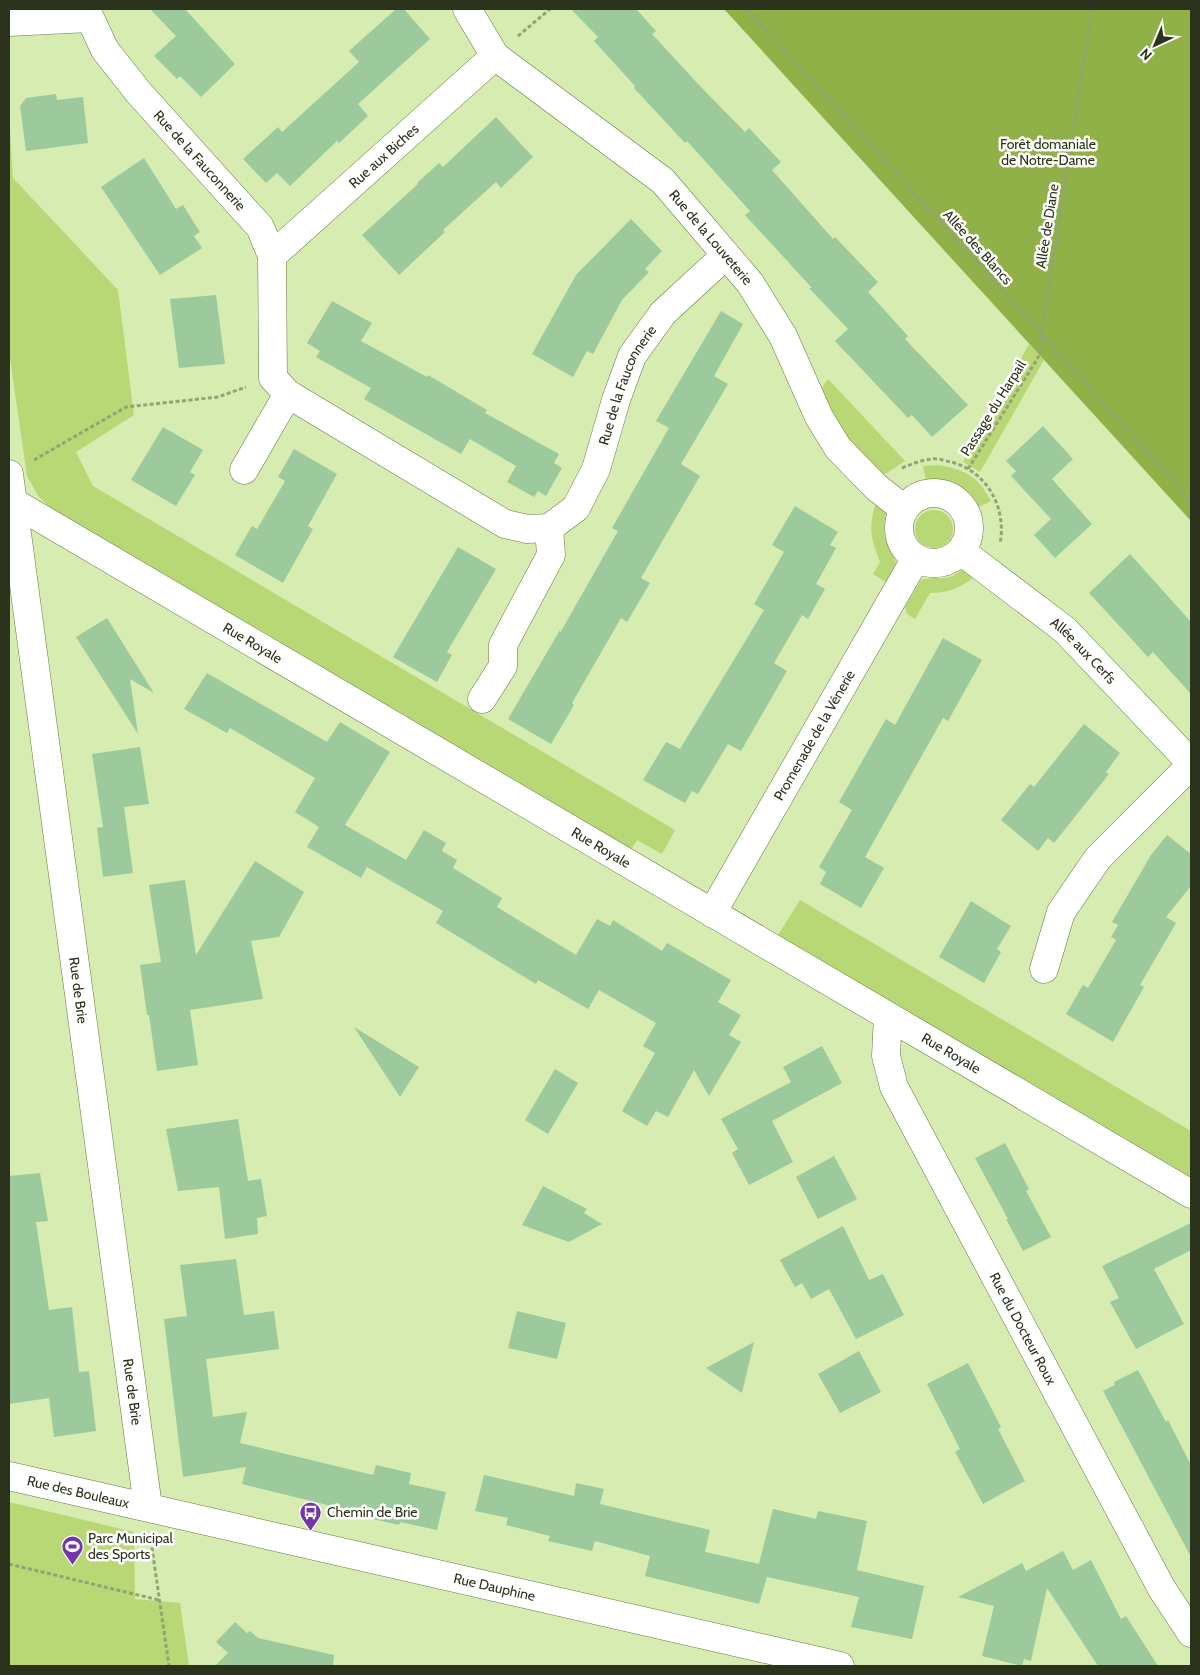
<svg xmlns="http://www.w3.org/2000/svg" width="1200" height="1675" font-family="Cabin,sans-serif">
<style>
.green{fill:#b7d874}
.forest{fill:#90b048}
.building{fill:#9dca9c}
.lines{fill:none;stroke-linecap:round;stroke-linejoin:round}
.street-casing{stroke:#667842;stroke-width:29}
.path{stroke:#92a376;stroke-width:3;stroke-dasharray:4 2.5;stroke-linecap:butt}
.street{stroke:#fff;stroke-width:28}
.labels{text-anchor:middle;stroke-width:5;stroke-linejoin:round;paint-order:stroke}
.park-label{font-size:14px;fill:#29360a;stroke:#fff}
.street-label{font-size:14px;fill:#2b331c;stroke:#fff}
.poi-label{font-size:14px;fill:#2b331c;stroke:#fff;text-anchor:start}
</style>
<rect width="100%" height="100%" fill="#d6ecb1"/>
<g class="green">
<polygon points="9,116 13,178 118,290 134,415 76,452 93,486 675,830 662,854 637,840 631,850 57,514 39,497 27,476 9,351"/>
<polygon points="1029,344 1044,360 980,472 963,462"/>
<polygon points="828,379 905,461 882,476 852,444 821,393 824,384"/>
<path d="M938,465C964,469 979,477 991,501L979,507C965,486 952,477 926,480L923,466Z"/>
<path d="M876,503L887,511C879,537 889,542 896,563L886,582L873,574L880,562C871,539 868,527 876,503Z"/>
<circle cx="934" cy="529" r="19"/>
<path d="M964,568L974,577C960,588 948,593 930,593L915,619L907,614L905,607L921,580C938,574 946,585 964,568Z"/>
<polygon points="800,900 1191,1131 1191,1177 922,1020 893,1009 778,935"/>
<polygon points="9,1502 134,1532 135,1599 180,1603 189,1666 9,1666"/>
</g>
<polygon class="forest" points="724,9 1191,9 1191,521"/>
<g class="building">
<polygon points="150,9 185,9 235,64 201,97 180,76 177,79 154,56 176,36"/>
<polygon points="396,9 404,9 430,39 358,104 368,116 338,144 338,140 290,186 277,173 266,183 243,159 278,127 282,132 359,62 349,51"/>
<polygon points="571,9 636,9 656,31 652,34 700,86 745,132 749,128 781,162 772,170 833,239 835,237 878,282 868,292 908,336 905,339 968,405 932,437 912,415 908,418 835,341 848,329 809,288 812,288 745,215 750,211 687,141 685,143 634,88 635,86 594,41 598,37"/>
<polygon points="56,94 57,100 83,97 88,143 26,151 20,106 26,98"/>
<polygon points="496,117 533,157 501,188 496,182 443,230 445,232 399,275 362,235 418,184 417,183 439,163 443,167"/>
<polygon points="144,158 176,209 183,205 200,232 194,236 202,248 160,275 101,187"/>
<polygon points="631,219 662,251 645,269 649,272 622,300 593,354 587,351 573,377 532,354 576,275"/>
<polygon points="216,295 225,364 179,368 170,299"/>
<polygon points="332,301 372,323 361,341 427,377 428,375 487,410 485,413 559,454 554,463 562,468 546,496 538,491 534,497 507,482 516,466 470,439 461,454 364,399 371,388 316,357 320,351 307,343"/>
<polygon points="721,311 743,324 714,376 728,384 681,464 700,476 641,578 650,583 627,622 621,618 572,703 574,705 551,744 508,719 560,630 560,633 618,531 612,528 669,428 656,421"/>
<polygon points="1043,426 1073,459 1052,479 1092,524 1055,558 1034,535 1051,519 1011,476 1016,471 1006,461"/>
<polygon points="163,427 203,450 190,472 195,475 176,506 131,480"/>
<polygon points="294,449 337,474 308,526 313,529 283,583 235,555 252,526 257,529 285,481 278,477"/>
<polygon points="795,506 838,532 830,545 836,548 816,584 825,589 808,619 802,615 774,663 787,671 741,751 728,744 698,794 692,791 685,803 643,780 666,742 680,749 764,610 754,604 784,552 772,545"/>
<polygon points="458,547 496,569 447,652 452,655 437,682 393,657"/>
<polygon points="1130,554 1191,622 1191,694 1153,652 1148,657 1089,593"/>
<polygon points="107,618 154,693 130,679 138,734 76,637"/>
<polygon points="943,638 982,660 948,721 943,718 865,857 884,868 861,908 820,884 826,872 819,867 852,810 839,802 886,719 895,725"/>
<polygon points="207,673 327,742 340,722 390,752 345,825 406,860 424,830 446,843 442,851 457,860 453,868 502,898 497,907 576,955 597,919 610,926 613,920 662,951 667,943 731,980 718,1002 741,1015 729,1035 741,1042 709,1096 694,1070 668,1117 656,1111 647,1126 622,1111 655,1053 643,1046 656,1023 599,990 588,1009 538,980 536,984 436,923 443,911 367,867 361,878 307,847 319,827 295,812 315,778 230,728 227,733 184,709"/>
<polygon points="1084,724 1120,753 1106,772 1109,774 1054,843 1048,838 1038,851 1001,820 1030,784 1034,787"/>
<polygon points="140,747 149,804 124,807 133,873 103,877 97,828 103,827 92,754"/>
<polygon points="1167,835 1191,854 1191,886 1166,917 1176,923 1140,985 1144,987 1113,1042 1066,1014 1083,985 1088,988 1116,940 1111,937 1118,925 1112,922 1151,855"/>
<polygon points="255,861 304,892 279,937 251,941 263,999 190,1010 198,1065 157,1071 149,1015 147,1015 140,965 161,962 149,885 185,880 196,955"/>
<polygon points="971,901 1011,926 997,949 1001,952 984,983 939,957"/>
<polygon points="354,1027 419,1067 400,1097"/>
<polygon points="822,1046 842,1083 772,1121 793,1162 749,1185 732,1153 738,1149 721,1119 791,1082 783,1067"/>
<polygon points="555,1069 578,1083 548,1134 525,1120"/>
<polygon points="238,1119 248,1181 261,1179 267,1216 257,1218 258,1234 225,1239 219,1187 178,1191 166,1129"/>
<polygon points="1005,1143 1029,1189 1026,1191 1051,1237 1023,1251 1006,1219 1008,1219 975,1158"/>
<polygon points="834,1156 857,1199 818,1219 796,1177"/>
<polygon points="40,1173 48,1221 36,1222 49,1310 72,1307 79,1372 89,1371 96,1431 54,1437 49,1398 9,1404 9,1176"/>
<polygon points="543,1186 587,1209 584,1213 602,1224 569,1242 522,1225"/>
<polygon points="1191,1223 1191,1250 1154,1269 1184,1324 1136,1349 1110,1302 1119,1298 1102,1266"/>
<polygon points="843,1226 869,1280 883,1274 904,1315 856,1339 829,1289 811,1299 802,1283 795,1287 780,1260"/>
<polygon points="236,1259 244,1315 274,1311 279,1349 206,1359 213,1417 247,1412 240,1443 373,1475 376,1465 411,1473 409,1484 446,1492 437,1530 400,1522 399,1525 364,1517 364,1514 242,1484 246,1467 183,1477 164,1319 187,1316 180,1265"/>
<polygon points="517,1311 566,1323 557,1359 508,1348"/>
<polygon points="754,1342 742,1393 706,1368"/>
<polygon points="859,1351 881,1392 840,1413 818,1374"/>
<polygon points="968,1363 1001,1427 998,1429 1025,1481 983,1504 955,1452 960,1449 927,1384"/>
<polygon points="1138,1370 1166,1422 1168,1420 1191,1465 1191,1557 1103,1391 1115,1385 1114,1382"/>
<polygon points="484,1475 574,1496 576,1483 604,1489 600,1504 710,1530 705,1552 759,1564 773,1509 816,1519 818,1511 867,1521 857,1570 924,1586 912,1639 851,1627 859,1597 767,1577 759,1604 645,1576 650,1556 595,1541 592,1551 548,1541 550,1536 506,1525 508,1518 475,1511"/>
<polygon points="1063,1551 1073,1570 1091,1560 1121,1619 1126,1616 1158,1666 1098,1666 1047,1588 1031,1661 1024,1659 1022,1666 982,1656 994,1606 958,1597 1022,1563 1026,1571"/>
<polygon points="235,1622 247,1633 250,1631 258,1638 334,1655 333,1666 215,1666 228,1653 216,1642"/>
</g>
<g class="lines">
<defs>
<g id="street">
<path id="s1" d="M467,9L495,56L663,181L750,283L783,336L819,417L838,448L876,487L904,509"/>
<path id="s2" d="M9,22L90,18L105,50L139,93L260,227L272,256L273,378L288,394L505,524L527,529L549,528L576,508L596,469L616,400L632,356L663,313L726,255"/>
<path id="s3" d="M272,256L495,56"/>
<polyline points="244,470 288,394"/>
<path id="s4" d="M9,474L148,1507"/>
<circle cx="934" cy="528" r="35"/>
<path id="s5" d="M13,502L1191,1194"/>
<path id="s6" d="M961,551L1065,630L1191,763"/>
<polyline points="482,699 503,666 503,645 551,555 549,528"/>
<path id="s7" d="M712,913L916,558"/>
<polyline points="1044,969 1061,912 1098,858 1191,765"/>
<path id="s8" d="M888,1016L886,1056L894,1087L1162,1589L1191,1633"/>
<path id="s9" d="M9,1476L840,1666"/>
</g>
</defs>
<use href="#street" class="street-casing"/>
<g class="path">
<polyline points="747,9 1042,334 1191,502"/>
<polyline points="518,36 550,9"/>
<polyline points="34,460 126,407 218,397 246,387"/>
<path d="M902,468C912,464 921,460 932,459C938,458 945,461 951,462C987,471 1007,508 1000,544"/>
<polyline points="968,469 1038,358 1092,9"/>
<polyline points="151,1541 169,1666"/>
<polyline points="9,1564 159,1600"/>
</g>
<use href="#street" class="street"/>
</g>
<defs>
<symbol id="bus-pin" viewBox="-11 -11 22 30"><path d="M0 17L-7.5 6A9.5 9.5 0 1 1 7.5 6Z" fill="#7335ab" stroke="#fff"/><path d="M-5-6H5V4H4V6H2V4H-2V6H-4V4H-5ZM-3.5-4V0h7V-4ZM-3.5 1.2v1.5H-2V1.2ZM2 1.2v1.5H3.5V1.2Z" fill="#fff"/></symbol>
<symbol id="stadium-pin" viewBox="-11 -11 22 30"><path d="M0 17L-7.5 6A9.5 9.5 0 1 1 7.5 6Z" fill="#7335ab" stroke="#fff"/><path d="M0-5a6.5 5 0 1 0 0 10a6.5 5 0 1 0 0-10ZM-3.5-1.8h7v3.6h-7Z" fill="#fff"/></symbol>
</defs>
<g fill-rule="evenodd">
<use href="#bus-pin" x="298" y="1500" width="25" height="34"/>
<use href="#stadium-pin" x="60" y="1534" width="25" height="34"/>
</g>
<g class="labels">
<g class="park-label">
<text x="1048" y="149">Forêt domaniale<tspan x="1048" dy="16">de Notre-Dame</tspan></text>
</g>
<g class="street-label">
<text dy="5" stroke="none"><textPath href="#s3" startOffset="150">Rue aux Biches</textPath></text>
<text dy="5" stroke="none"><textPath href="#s2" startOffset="262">Rue de la Fauconnerie</textPath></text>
<text transform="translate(1047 226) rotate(-81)" y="5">Allée de Diane</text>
<text dy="5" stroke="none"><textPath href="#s1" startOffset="338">Rue de la Louveterie</textPath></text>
<text transform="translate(978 247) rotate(48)" y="5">Allée des Blancs</text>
<text dy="5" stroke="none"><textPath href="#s2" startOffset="992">Rue de la Fauconnerie</textPath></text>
<text transform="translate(993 408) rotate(-58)" y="5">Passage du Harpail</text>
<text dy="5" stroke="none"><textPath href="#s5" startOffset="278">Rue Royale</textPath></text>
<text dy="5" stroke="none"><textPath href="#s6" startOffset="158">Allée aux Cerfs</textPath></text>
<text dy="5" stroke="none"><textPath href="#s7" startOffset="205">Promenade de la Vénerie</textPath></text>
<text dy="5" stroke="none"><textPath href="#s5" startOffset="682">Rue Royale</textPath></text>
<text dy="5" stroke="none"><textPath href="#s4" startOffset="521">Rue de Brie</textPath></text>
<text dy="5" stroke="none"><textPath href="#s5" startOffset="1088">Rue Royale</textPath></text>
<text dy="5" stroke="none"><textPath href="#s8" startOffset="346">Rue du Docteur Roux</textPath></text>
<text dy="5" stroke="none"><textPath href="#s4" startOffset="926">Rue de Brie</textPath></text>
<text dy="5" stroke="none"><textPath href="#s9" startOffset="71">Rue des Bouleaux</textPath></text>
<text dy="5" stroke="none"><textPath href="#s9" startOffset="498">Rue Dauphine</textPath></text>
</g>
<g class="poi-label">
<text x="327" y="1517">Chemin de Brie</text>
<text x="88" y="1543">Parc Municipal<tspan x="88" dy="16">des Sports</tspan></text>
</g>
</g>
<rect width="1200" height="1675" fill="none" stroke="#2b331c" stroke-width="20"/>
<g transform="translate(1155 45) rotate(224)" stroke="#ffffff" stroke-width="4" paint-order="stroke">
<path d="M0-4L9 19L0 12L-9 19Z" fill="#2b331c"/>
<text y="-8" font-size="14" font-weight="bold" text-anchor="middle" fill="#2b331c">N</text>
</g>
</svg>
